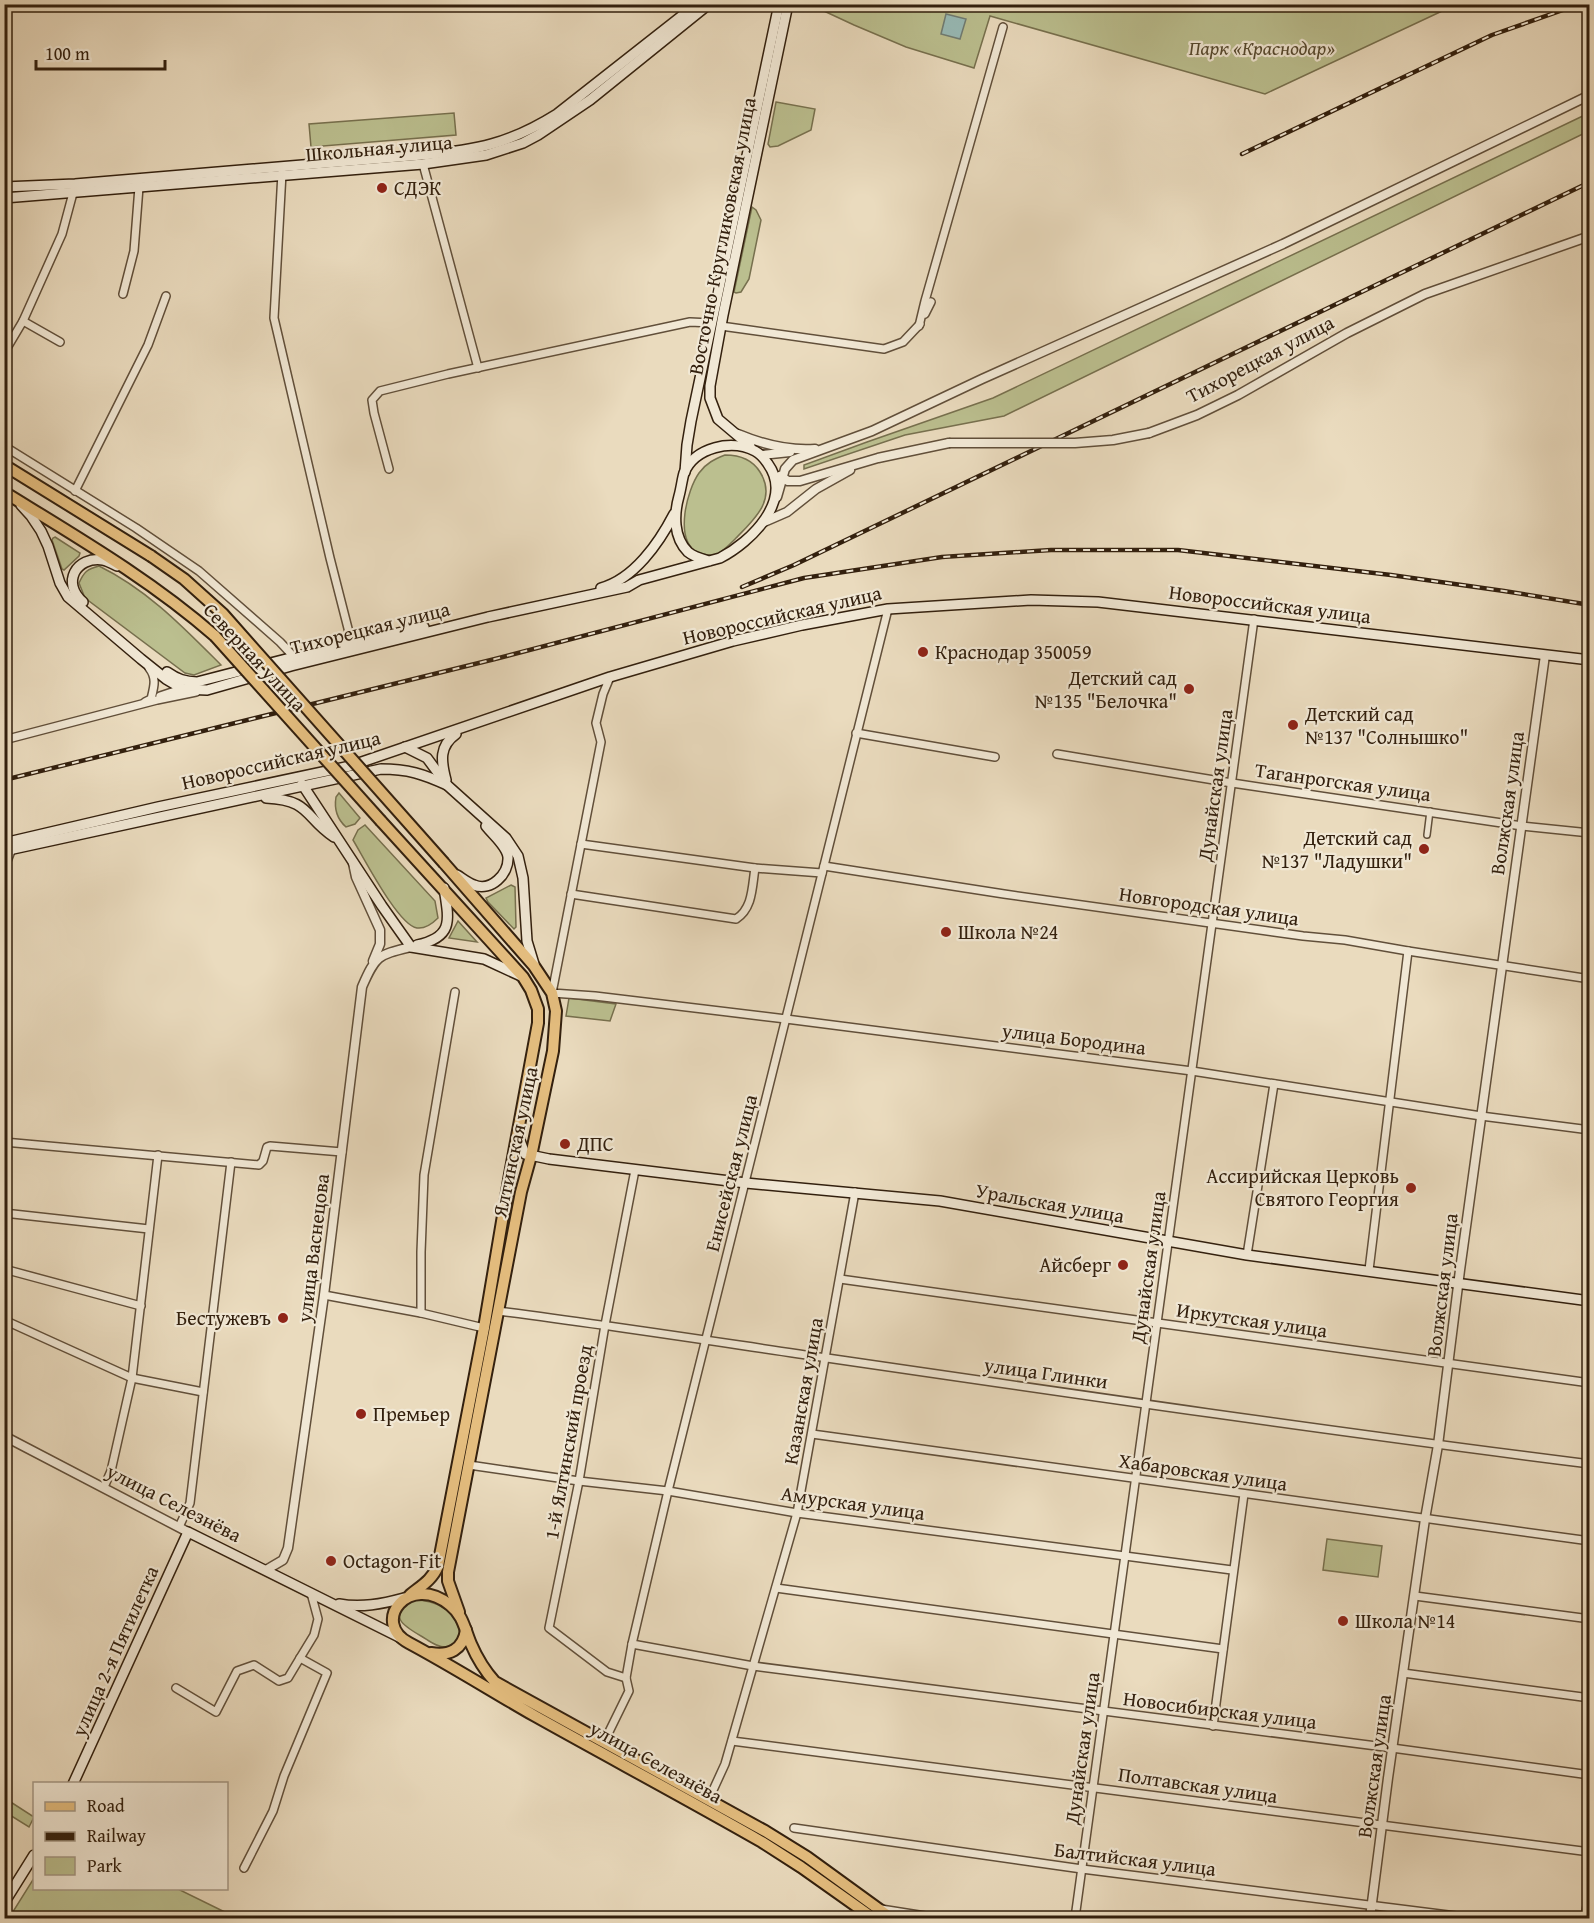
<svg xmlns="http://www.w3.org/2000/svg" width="1594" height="1923" font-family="'Gentium Book Plus',serif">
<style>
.green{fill:#bbbf8f;stroke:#77704e;stroke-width:1.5}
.water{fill:#98bab6;stroke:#707c73;stroke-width:1.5}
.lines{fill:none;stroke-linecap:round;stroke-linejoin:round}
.pedestrian-casing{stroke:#614f3a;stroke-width:8}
.minor-casing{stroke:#614f3a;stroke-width:10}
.tertiary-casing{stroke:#614f3a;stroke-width:11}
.secondary-casing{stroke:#33200e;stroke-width:12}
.primary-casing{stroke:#33200e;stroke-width:14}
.pedestrian{stroke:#f1e8d5;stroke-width:5}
.minor{stroke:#f1e8d5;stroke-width:7}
.tertiary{stroke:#f1e8d5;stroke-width:8}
.secondary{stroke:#f1e8d5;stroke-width:9}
.primary{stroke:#e5be7f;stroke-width:10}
.rail-casing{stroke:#33200e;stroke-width:4.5}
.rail{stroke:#f1e8d5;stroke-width:2;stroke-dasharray:7;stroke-linecap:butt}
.tertiary-bridge-casing{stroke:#614f3a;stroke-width:11;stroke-linecap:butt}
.primary-bridge-casing{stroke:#33200e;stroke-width:14;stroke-linecap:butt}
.tertiary-bridge{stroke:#f1e8d5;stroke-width:8}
.primary-bridge{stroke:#e5be7f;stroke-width:10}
.poi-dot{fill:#8f2418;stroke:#f1e8d5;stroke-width:2}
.labels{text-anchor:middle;stroke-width:4.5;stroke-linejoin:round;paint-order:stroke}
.park-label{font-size:20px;font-style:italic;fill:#55482e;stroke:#f1e8d5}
.street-label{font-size:20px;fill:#33200e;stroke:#f1e8d5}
.poi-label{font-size:20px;fill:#33200e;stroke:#f1e8d5;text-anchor:start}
</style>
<rect width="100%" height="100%" fill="#eadbbe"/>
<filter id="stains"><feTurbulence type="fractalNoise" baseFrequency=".00333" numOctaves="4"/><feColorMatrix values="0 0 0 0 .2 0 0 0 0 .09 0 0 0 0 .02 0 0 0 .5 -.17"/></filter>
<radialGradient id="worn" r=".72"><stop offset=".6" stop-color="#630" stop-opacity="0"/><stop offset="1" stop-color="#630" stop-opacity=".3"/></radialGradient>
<g class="green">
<polygon points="811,5 1455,5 1265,94 990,16 974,68 906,47 854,25"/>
<polygon points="776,102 815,109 811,130 778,146 770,147 768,144"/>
<polygon points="454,113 456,135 311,147 309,124"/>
<polygon points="1589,113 1589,131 1004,416 905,435 804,469 804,465 867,442 993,398"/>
<polygon points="752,207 756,210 761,220 749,279 741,292 736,293 734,292"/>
<path d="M725,455C740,455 752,459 760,472C777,499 755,519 736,538C731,543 723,552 715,555C710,556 702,554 697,552C674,539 687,490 699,473C706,463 715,459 725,455Z"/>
<polygon points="55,537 80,553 79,556 64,570 62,569 52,540 53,538"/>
<path d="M99,566C148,590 184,628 221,665L194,675L185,673L85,598L79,583C84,572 87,569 99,566Z"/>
<path d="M339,793L360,818L355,824L346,827C337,819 334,809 336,797Z"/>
<path d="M365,825L435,901L438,918C432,924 425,929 417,928C398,925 364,858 353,840L358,830Z"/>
<polygon points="511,885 515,887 516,927 514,929 488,902 486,898"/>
<polygon points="458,921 477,942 449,938"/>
<polygon points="569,998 616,1004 610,1021 566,1016"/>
<polygon points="1327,1539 1382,1546 1378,1577 1323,1570"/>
<path d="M411,1600C435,1599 458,1610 460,1636C457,1641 454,1646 446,1647C437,1648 428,1640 421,1636C402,1625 389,1617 411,1600Z"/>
<polygon points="6,1799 34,1817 29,1827 5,1812 5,1801"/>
<polygon points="34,1878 34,1888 178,1889 237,1918 9,1918"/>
</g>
<polygon class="water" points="946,14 966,19 960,39 941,34"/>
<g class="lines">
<defs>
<polyline id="pedestrian" points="1427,835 1430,811"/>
<g id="minor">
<polyline points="423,164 478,368"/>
<polyline points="282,173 274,318 330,558 352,644"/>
<polyline points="123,294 134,251 139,187"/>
<polyline points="925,314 931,302"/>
<polyline points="23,321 60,342"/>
<polyline points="721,326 884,349 903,342 920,324"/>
<polyline points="919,326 925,301 1003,27"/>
<polyline points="4,353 23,321 62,234 73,193"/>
<polyline points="4,446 136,528 199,571 280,642 294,657"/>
<polyline points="389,469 374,413 372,400 380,391 448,374 690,322 711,323"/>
<polyline points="75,491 148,345 166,296"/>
<polyline points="610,677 603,694 596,723 601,742 552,993 595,996 786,1019 1192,1071 1481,1116 1590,1130"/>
<polyline points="160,696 184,688"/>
<path d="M145,702L151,699C154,687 157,678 149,668"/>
<polyline points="856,733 995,757"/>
<polyline points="4,740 157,700 196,692"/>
<polyline points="1057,754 1232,783 1522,826 1590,833"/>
<polyline points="581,844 755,868 822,873"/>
<polyline points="824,866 1004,894 1303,936 1345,940 1408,951 1590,979"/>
<polyline points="4,869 13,846"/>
<path d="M571,894L736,919C753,908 752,887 755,868"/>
<polyline points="4,1142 259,1165 263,1161 267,1147 270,1146 342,1152"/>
<polyline points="4,1213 149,1229"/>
<polyline points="1247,1255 1274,1084"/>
<polyline points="4,1269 141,1306"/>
<polyline points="1369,1270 1408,951"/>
<polyline points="840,1279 1590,1383"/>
<polyline points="324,1295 421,1313 484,1328"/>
<path d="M498,1311C608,1325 717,1342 827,1358C1081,1395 1335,1432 1590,1464"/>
<polyline points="421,1313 421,1252 424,1175 455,992"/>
<polyline points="4,1320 132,1378 203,1392"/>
<polyline points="812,1434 1590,1541"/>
<polyline points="469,1465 579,1481 668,1491 797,1513 1232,1570"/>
<polyline points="104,1487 111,1471 132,1378 158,1155"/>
<polyline points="179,1527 190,1503 231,1162"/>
<polyline points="776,1588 1223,1649"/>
<polyline points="1415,1596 1590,1619"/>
<polyline points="632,1644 753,1666 1392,1748 1590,1775"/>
<polyline points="1403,1673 1590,1698"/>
<polyline points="626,1678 607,1672 549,1628 579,1481 605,1325 635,1170"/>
<polyline points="176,1688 216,1712 237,1671 254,1665 279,1681 288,1678 300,1658"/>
<polyline points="1213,1726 1244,1494"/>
<polyline points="732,1741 1590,1852"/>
<polyline points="604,1742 629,1691 626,1678 632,1644 668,1491 888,609"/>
<polyline points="709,1799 725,1764 797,1513 855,1192"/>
<polyline points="794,1828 1082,1869 1472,1918"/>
<polyline points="244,1868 273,1811 284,1776 327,1673 300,1658 314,1635 318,1619 311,1593"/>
<polyline points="881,1909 938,1918"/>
<polyline points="1075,1918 1254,619"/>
<polyline points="1585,1918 1590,1887"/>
</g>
<g id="tertiary">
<polyline points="1149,433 1197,415 1238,395 1347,333 1425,294 1590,236"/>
<path d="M738,434C762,444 788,451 815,449"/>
<polyline points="761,455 790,452"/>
<polyline points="780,476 788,481 800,481 878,458 949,443"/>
<polyline points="777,497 785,469 793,460 872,431 982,379 1283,244 1590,95"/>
<polyline points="764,522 787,512 816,489 850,470"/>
<polyline points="353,863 356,877 380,930 380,944 373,961"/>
<polyline points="4,1436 188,1532"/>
<path d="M266,1570L283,1560L288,1548L324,1295L362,987C376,955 378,955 411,947"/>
<polyline points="1370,1918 1388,1778 1425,1519 1438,1445 1460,1270 1545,655"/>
</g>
<g id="secondary">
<path d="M4,187L75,184L422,155C477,150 509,144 557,114L697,4"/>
<polyline points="4,198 423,164 486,155 523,143 538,135 590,100 709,4"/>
<polyline points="750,446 718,419 710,398 710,386 723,315 788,4"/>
<polyline points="685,472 687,445 691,421 779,4"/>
<path d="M21,505L31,516L41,531L48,546L60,583L68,597L141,659L166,679L183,689L207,690L291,666L488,617L627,587L639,580L720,558C751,542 794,500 768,464C764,458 761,454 755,451C732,439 695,447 684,473C682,480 681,489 679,496C674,514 673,537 688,552C694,557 702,559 709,561"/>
<path d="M601,588C634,579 659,543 674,514"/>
<path d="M83,602C61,583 76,556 103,560C108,561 113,564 117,566"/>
<path d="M167,672C177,679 185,682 197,682L294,657L424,627"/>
<polyline points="405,747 427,758 447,785 506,838 518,856 523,878 527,941 534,964"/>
<path d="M446,780C441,761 439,746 456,734"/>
<polyline points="302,784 382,906 411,947 484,959 521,976"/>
<path d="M266,798C311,800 304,817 334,837"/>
<polyline points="4,843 158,807 350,766 610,677 733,641 802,625 888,609 1031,600 1098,602 1590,660"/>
<path d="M4,851L381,769C408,769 423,774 447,785"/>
<path d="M457,875C462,878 468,883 474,885C491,892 509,874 508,857C507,846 493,835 486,826"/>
<path d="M417,945C454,937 449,920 444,888"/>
<polyline points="518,1135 525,1154 549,1159 746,1183 940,1201 1247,1255 1590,1301"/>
<path d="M339,1604C361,1608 382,1604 404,1598"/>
<polyline points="73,1784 188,1532 401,1638"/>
<polyline points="4,1903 34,1855"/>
</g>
<g id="primary">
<polyline points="4,465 151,556"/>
<path d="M4,492C77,537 151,580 215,636"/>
<path d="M381,821L523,977L531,990L538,1009V1023L510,1174L484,1328L438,1566C432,1580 421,1586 410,1595"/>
<polyline points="444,863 534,966 552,993 556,1011 553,1051 531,1156 521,1192 448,1572 448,1581 459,1612"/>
<path d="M431,1653C449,1656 463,1650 466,1630"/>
<path d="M873,1918L801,1867L762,1842C687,1799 610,1758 535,1716C493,1692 452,1666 409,1643C370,1622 409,1572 450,1605C463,1615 465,1630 471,1644C477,1658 485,1671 495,1682L765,1831L807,1857L891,1918"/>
</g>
</defs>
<use href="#pedestrian" class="pedestrian-casing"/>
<use href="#minor" class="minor-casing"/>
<use href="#tertiary" class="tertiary-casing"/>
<use href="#secondary" class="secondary-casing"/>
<use href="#primary" class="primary-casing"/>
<use href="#pedestrian" class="pedestrian"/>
<use href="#minor" class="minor"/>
<use href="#tertiary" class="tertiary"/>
<use href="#secondary" class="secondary"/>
<use href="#primary" class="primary"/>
<defs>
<g id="rail">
<polyline points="1242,154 1492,35 1580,4"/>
<polyline points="742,587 794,565 1590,182"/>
<polyline points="4,780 495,659 804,578 942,557 1051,550 1178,550 1391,575 1504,591 1590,605"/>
</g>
</defs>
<use href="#rail" class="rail-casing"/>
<use href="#rail" class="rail"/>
<defs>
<polyline id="tertiary-bridge" points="949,443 1075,443 1113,440 1149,433"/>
<g id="primary-bridge">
<polyline points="151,556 184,579 223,614 444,863"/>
<polyline points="215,636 381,821"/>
</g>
</defs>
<use href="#tertiary-bridge" class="tertiary-bridge-casing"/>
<use href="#primary-bridge" class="primary-bridge-casing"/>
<use href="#tertiary-bridge" class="tertiary-bridge"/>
<use href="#primary-bridge" class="primary-bridge"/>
</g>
<g class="poi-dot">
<circle cx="382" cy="188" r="6"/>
<circle cx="923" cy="652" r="6"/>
<circle cx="1189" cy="689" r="6"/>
<circle cx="1293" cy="725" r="6"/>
<circle cx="1424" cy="849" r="6"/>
<circle cx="946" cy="932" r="6"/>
<circle cx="565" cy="1144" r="6"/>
<circle cx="1411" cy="1188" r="6"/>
<circle cx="1123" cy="1265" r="6"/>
<circle cx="283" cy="1318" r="6"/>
<circle cx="361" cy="1414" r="6"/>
<circle cx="331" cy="1561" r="6"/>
<circle cx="1343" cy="1621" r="6"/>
</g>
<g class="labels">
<g class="park-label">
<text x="1262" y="55">Парк «Краснодар»</text>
</g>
<g class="street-label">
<text transform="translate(379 148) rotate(-5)" y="7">Школьная улица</text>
<text transform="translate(722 236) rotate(-79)" y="7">Восточно-Кругликовская улица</text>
<text transform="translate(1260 359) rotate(-28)" y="7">Тихорецкая улица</text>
<text transform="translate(1270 604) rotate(7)" y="7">Новороссийская улица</text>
<text transform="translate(782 615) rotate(-13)" y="7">Новороссийская улица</text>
<text transform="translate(370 628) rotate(-14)" y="7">Тихорецкая улица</text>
<text transform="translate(255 657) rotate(47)" y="7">Северная улица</text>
<text transform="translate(281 760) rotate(-13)" y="7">Новороссийская улица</text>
<text transform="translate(1343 782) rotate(8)" y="7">Таганрогская улица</text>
<text transform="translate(1215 785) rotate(-82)" y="7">Дунайская улица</text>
<text transform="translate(1507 803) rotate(-82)" y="7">Волжская улица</text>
<text transform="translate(1209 906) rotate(8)" y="7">Новгородская улица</text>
<text transform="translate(1074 1039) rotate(7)" y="7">улица Бородина</text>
<text transform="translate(515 1142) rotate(-78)" y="7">Ялтинская улица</text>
<text transform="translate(731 1173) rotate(-76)" y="7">Енисейская улица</text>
<text transform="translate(1050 1203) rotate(10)" y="7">Уральская улица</text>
<text transform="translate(313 1248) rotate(-83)" y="7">улица Васнецова</text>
<text transform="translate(1148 1267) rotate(-82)" y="7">Дунайская улица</text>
<text transform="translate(1442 1285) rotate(-83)" y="7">Волжская улица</text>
<text transform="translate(1252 1320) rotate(8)" y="7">Иркутская улица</text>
<text transform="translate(1046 1373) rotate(8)" y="7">улица Глинки</text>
<text transform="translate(803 1391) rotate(-80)" y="7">Казанская улица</text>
<text transform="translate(568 1442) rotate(-80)" y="7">1-й Ялтинский проезд</text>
<text transform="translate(1203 1472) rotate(8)" y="7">Хабаровская улица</text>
<text transform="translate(174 1503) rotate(27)" y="7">улица Селезнёва</text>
<text transform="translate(853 1503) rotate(8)" y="7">Амурская улица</text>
<text transform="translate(115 1651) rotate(-66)" y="7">улица 2-я Пятилетка</text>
<text transform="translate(1220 1710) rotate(7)" y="7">Новосибирская улица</text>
<text transform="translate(1082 1748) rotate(-82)" y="7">Дунайская улица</text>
<text transform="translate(656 1762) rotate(29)" y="7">улица Селезнёва</text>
<text transform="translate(1374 1766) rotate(-82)" y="7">Волжская улица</text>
<text transform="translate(1198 1785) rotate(8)" y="7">Полтавская улица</text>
<text transform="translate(1135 1859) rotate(7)" y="7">Балтийская улица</text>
</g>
<g class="poi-label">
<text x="394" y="195">СДЭК</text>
<text x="935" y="659">Краснодар 350059</text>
<text x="1177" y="685" text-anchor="end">Детский сад<tspan x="1177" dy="23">№135 "Белочка"</tspan></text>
<text x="1305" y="721">Детский сад<tspan x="1305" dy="23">№137 "Солнышко"</tspan></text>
<text x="1412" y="845" text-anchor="end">Детский сад<tspan x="1412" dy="23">№137 "Ладушки"</tspan></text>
<text x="958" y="939">Школа №24</text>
<text x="577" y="1151">ДПС</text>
<text x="1399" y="1183" text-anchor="end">Ассирийская Церковь<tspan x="1399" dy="23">Святого Георгия</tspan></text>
<text x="1111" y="1272" text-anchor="end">Айсберг</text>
<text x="271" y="1325" text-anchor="end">Бестужевъ</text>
<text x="373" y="1421">Премьер</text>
<text x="343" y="1568">Octagon-Fit</text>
<text x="1355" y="1628">Школа №14</text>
</g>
</g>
<rect width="1594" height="1923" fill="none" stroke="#eadbbe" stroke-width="24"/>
<rect x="6" y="6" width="1582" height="1911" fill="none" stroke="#33200e" stroke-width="3"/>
<rect x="12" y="12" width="1570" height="1899" fill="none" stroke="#33200e" stroke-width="1.5"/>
<rect x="33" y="1782" width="195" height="108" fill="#f1e8d5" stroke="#a59885" stroke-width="1.5"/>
<rect x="45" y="1802" width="30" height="9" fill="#e5be7f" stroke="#a59885" stroke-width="1.5"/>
<text x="87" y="1812" font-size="18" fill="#33200e">Road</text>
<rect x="45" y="1832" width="30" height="9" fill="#33200e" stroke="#a59885" stroke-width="1.5"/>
<text x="87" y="1842" font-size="18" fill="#33200e">Railway</text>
<rect x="45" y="1857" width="30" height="18" fill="#bbbf8f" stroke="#a59885" stroke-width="1.5"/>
<text x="87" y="1872" font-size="18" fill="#33200e">Park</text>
<path d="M36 60v9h129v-9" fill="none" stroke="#33200e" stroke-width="3"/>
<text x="45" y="60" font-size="18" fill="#33200e" stroke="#f1e8d5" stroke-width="4.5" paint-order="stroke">100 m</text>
<rect width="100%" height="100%" filter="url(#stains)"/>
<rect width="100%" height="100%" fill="url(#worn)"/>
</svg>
